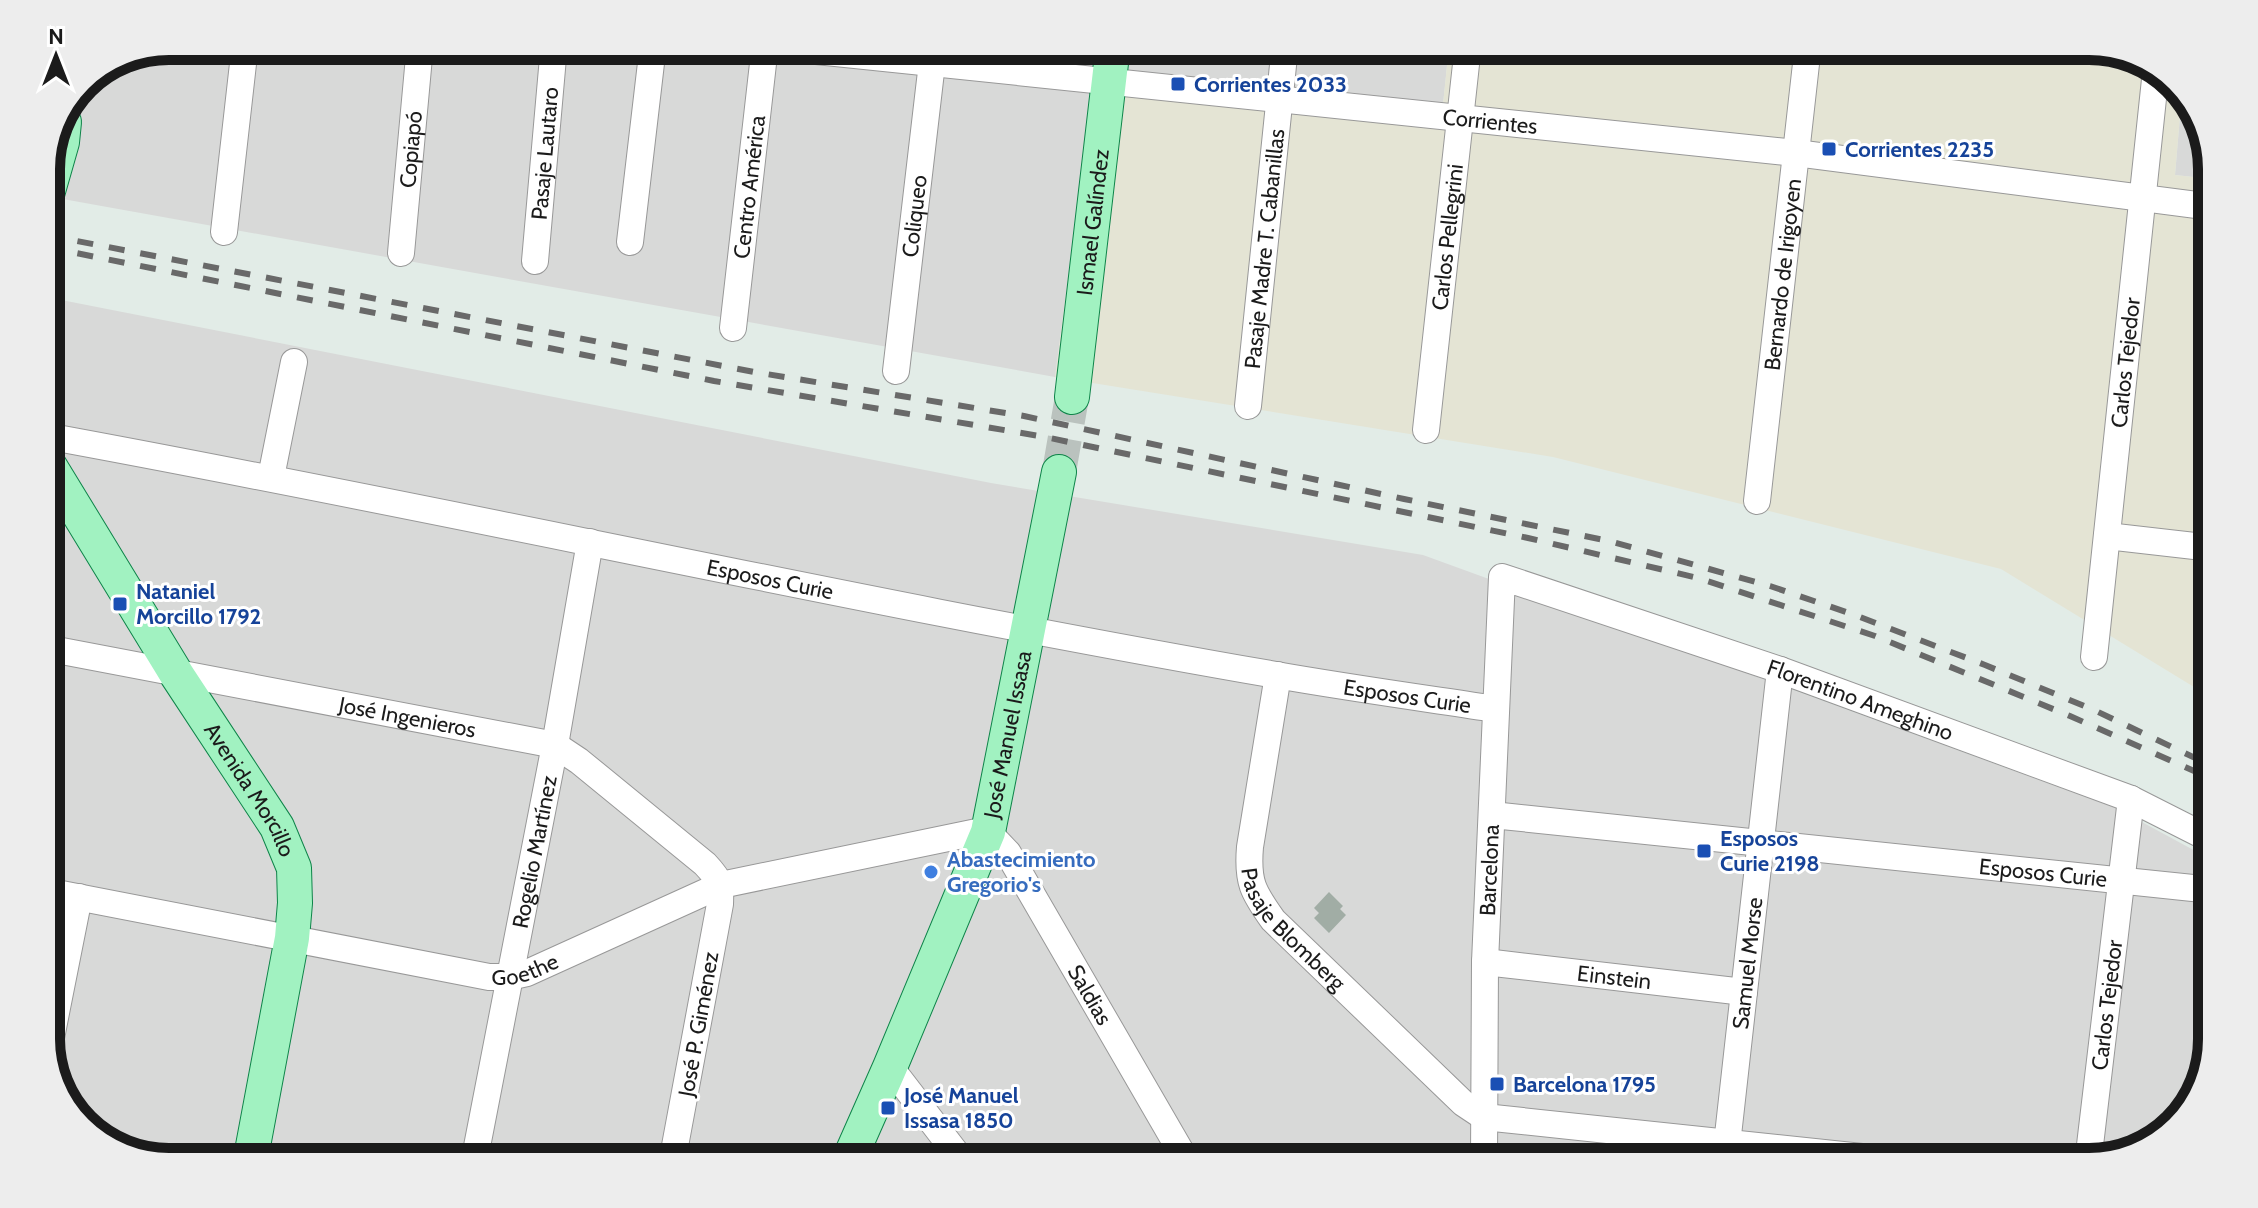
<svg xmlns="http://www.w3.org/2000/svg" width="2258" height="1208" font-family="Cabin,sans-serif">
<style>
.residential{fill:#d8d9d8}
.industrial{fill:#e4e4d4}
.building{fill:#a1ada5}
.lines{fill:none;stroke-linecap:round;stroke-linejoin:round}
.major-tunnel{stroke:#bac2be;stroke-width:34;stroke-dasharray:34 17;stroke-linecap:butt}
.minor-casing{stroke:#989898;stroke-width:28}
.major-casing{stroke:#0e8449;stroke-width:36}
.minor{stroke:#fff;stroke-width:26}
.major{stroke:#a1f2c1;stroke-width:34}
.rail{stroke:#696969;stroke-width:6;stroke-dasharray:16 16;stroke-linecap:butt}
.transit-dot{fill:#1a4fb4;stroke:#fff;stroke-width:3}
.shop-dot{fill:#3f7fe0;stroke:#fff;stroke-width:3}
.labels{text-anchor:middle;stroke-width:6;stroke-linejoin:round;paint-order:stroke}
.transit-label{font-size:22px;font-weight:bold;fill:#164399;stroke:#fff;text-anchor:start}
.street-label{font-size:22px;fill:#1b1b1b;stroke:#fff}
.shop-label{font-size:22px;font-weight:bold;fill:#366cbe;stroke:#fff;text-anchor:start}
.rim{fill:none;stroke:#1b1b1b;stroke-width:10}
</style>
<rect width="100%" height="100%" fill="#e2ece7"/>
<g class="residential">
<polygon points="169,46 1449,46 1443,105 1096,68 1055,377 46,196 46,161 82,82"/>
<polygon points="2182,92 2192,101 2212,161 2212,179 2175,175"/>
<polygon points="46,297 991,483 1423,555 2116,808 2212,860 2212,1039 2199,1094 2151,1145 2090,1162 169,1162 114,1149 66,1107 46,1048"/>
</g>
<polygon class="industrial" points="1449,46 2089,46 2144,59 2182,92 2175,175 2212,179 2212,698 2001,569 1553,457 1055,377 1096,67 1443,104"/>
<polygon class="building" points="1329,892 1343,906 1340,909 1346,915 1329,933 1314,918 1319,913 1314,908"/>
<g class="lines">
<polyline class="major-tunnel" points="1059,472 1072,397"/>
<defs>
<g id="minor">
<path id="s1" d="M768,46L1796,153L2212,207"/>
<polyline points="224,232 245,46"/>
<polyline points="630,242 653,46"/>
<path id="s2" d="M401,253L420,46"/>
<path id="s3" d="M535,261L554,46"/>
<path id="s4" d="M733,328L765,46"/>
<path id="s5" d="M896,371L932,63"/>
<path id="s6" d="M1248,406L1285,46"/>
<path id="s7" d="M1426,430L1468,46"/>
<path id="s8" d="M46,436C457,511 865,604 1276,675C1350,688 1423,698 1496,709"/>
<polyline points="271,477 294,362"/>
<path id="s9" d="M1757,501L1808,46"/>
<polyline points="2107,536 2212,548"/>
<path id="s10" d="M46,648L555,745L579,761L705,864C720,880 721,883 720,904L672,1162"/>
<path id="s11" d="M2094,657L2156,70"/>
<path id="s12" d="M1278,675L1250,847C1247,882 1253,892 1273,920L1463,1103L1484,1117L1909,1162"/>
<path id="s13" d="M1492,815L2212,890"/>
<path id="s14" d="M46,891L489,977H509L527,973L721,885L977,832H988L1008,853L1187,1162"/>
<path id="s15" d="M1485,962L1744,992"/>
<polyline points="48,1053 79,897"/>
<polyline points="890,1067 963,1162"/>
<path id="s16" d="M474,1162L555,745L590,542"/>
<path id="s17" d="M1484,1162L1485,962L1502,577L1780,670L2131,799L2212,840"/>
<path id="s18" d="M1725,1162L1780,670"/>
<path id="s19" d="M2088,1162L2131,799"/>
</g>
<g id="major">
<polyline points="46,198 62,142 64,122"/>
<path id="s20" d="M1072,397L1113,46"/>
<path id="s21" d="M46,460L177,675L277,827L294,868L295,903L292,938L250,1162"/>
<path id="s22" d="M848,1162L890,1067L988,832L1059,472"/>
</g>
</defs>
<use href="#minor" class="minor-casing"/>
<use href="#major" class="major-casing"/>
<use href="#minor" class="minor"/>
<use href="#major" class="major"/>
<g class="rail">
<polyline points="46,235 754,372 1024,416 1404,499 1609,541 1770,586 1852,614 1985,665 2094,710 2212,766"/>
<polyline points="46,247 714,381 1045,437 1528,538 1698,578 1875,636 2070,716 2212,779"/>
</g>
</g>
<g class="transit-dot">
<rect x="1170" y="76" width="16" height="16" rx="4"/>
<rect x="1821" y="141" width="16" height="16" rx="4"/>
<rect x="112" y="596" width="16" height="16" rx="4"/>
<rect x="1696" y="843" width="16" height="16" rx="4"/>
<rect x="1489" y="1076" width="16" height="16" rx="4"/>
<rect x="880" y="1100" width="16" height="16" rx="4"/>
</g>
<circle class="shop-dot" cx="931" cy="872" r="8"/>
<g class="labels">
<g class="transit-label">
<text x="1194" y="92">Corrientes 2033</text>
<text x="1845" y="157">Corrientes 2235</text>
<text x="136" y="599">Nataniel<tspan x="136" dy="25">Morcillo 1792</tspan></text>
<text x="1720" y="846">Esposos<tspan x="1720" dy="25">Curie 2198</tspan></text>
<text x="1513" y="1092">Barcelona 1795</text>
<text x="904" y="1103">José Manuel<tspan x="904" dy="25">Issasa 1850</tspan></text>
</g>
<g class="street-label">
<text dy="8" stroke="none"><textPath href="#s1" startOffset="726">Corrientes</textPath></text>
<text dy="8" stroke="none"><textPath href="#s2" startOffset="104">Copiapó</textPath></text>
<text dy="8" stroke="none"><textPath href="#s3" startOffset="108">Pasaje Lautaro</textPath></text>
<text dy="8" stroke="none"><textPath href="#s4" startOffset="142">Centro América</textPath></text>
<text dy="8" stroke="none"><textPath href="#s5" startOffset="156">Coliqueo</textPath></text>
<text dy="8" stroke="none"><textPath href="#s20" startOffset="176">Ismael Galíndez</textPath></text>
<text dy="8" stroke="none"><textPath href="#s7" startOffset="194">Carlos Pellegrini</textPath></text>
<text dy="8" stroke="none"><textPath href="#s6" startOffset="158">Pasaje Madre T. Cabanillas</textPath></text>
<text dy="8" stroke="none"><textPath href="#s9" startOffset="228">Bernardo de Irigoyen</textPath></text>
<text dy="8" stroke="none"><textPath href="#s11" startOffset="296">Carlos Tejedor</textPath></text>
<text dy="8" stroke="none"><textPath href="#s8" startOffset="738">Esposos Curie</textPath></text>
<text dy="8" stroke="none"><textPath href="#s8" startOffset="1386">Esposos Curie</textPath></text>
<text dy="8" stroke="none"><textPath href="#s17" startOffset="964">Florentino Ameghino</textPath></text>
<text dy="8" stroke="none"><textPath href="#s10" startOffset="368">José Ingenieros</textPath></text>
<text dy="8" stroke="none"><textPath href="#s22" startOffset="458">José Manuel Issasa</textPath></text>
<text dy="8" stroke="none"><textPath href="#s21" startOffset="388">Avenida Morcillo</textPath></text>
<text dy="8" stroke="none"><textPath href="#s16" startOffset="316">Rogelio Martínez</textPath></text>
<text dy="8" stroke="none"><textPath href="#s17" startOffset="292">Barcelona</textPath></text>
<text dy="8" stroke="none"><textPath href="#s13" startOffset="554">Esposos Curie</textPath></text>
<text dy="8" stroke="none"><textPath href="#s12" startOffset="272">Pasaje Blomberg</textPath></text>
<text dy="8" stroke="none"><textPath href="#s18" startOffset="200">Samuel Morse</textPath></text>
<text dy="8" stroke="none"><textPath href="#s14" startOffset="488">Goethe</textPath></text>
<text dy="8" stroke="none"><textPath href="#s15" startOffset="130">Einstein</textPath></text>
<text dy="8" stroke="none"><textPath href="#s14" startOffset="1168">Saldias</textPath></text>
<text dy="8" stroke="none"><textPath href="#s19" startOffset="158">Carlos Tejedor</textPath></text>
<text transform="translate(698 1024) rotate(-80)" y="8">José P. Giménez</text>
</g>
<g class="shop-label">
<text x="947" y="867">Abastecimiento<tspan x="947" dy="25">Gregorio's</tspan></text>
</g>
</g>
<path d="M0 0H2258V1208H0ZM169 60H2089A109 109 0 0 1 2198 169V1039A109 109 0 0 1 2089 1148H169A109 109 0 0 1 60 1039V169A109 109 0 0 1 169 60Z" fill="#ededed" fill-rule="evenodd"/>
<path class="rim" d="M169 60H2089A109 109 0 0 1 2198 169V1039A109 109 0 0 1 2089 1148H169A109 109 0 0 1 60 1039V169A109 109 0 0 1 169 60Z"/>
<g transform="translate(56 56)" stroke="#ffffff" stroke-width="6" paint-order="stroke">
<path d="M0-6L14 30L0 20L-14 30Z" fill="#1b1b1b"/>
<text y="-12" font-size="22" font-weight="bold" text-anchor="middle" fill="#1b1b1b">N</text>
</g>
</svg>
